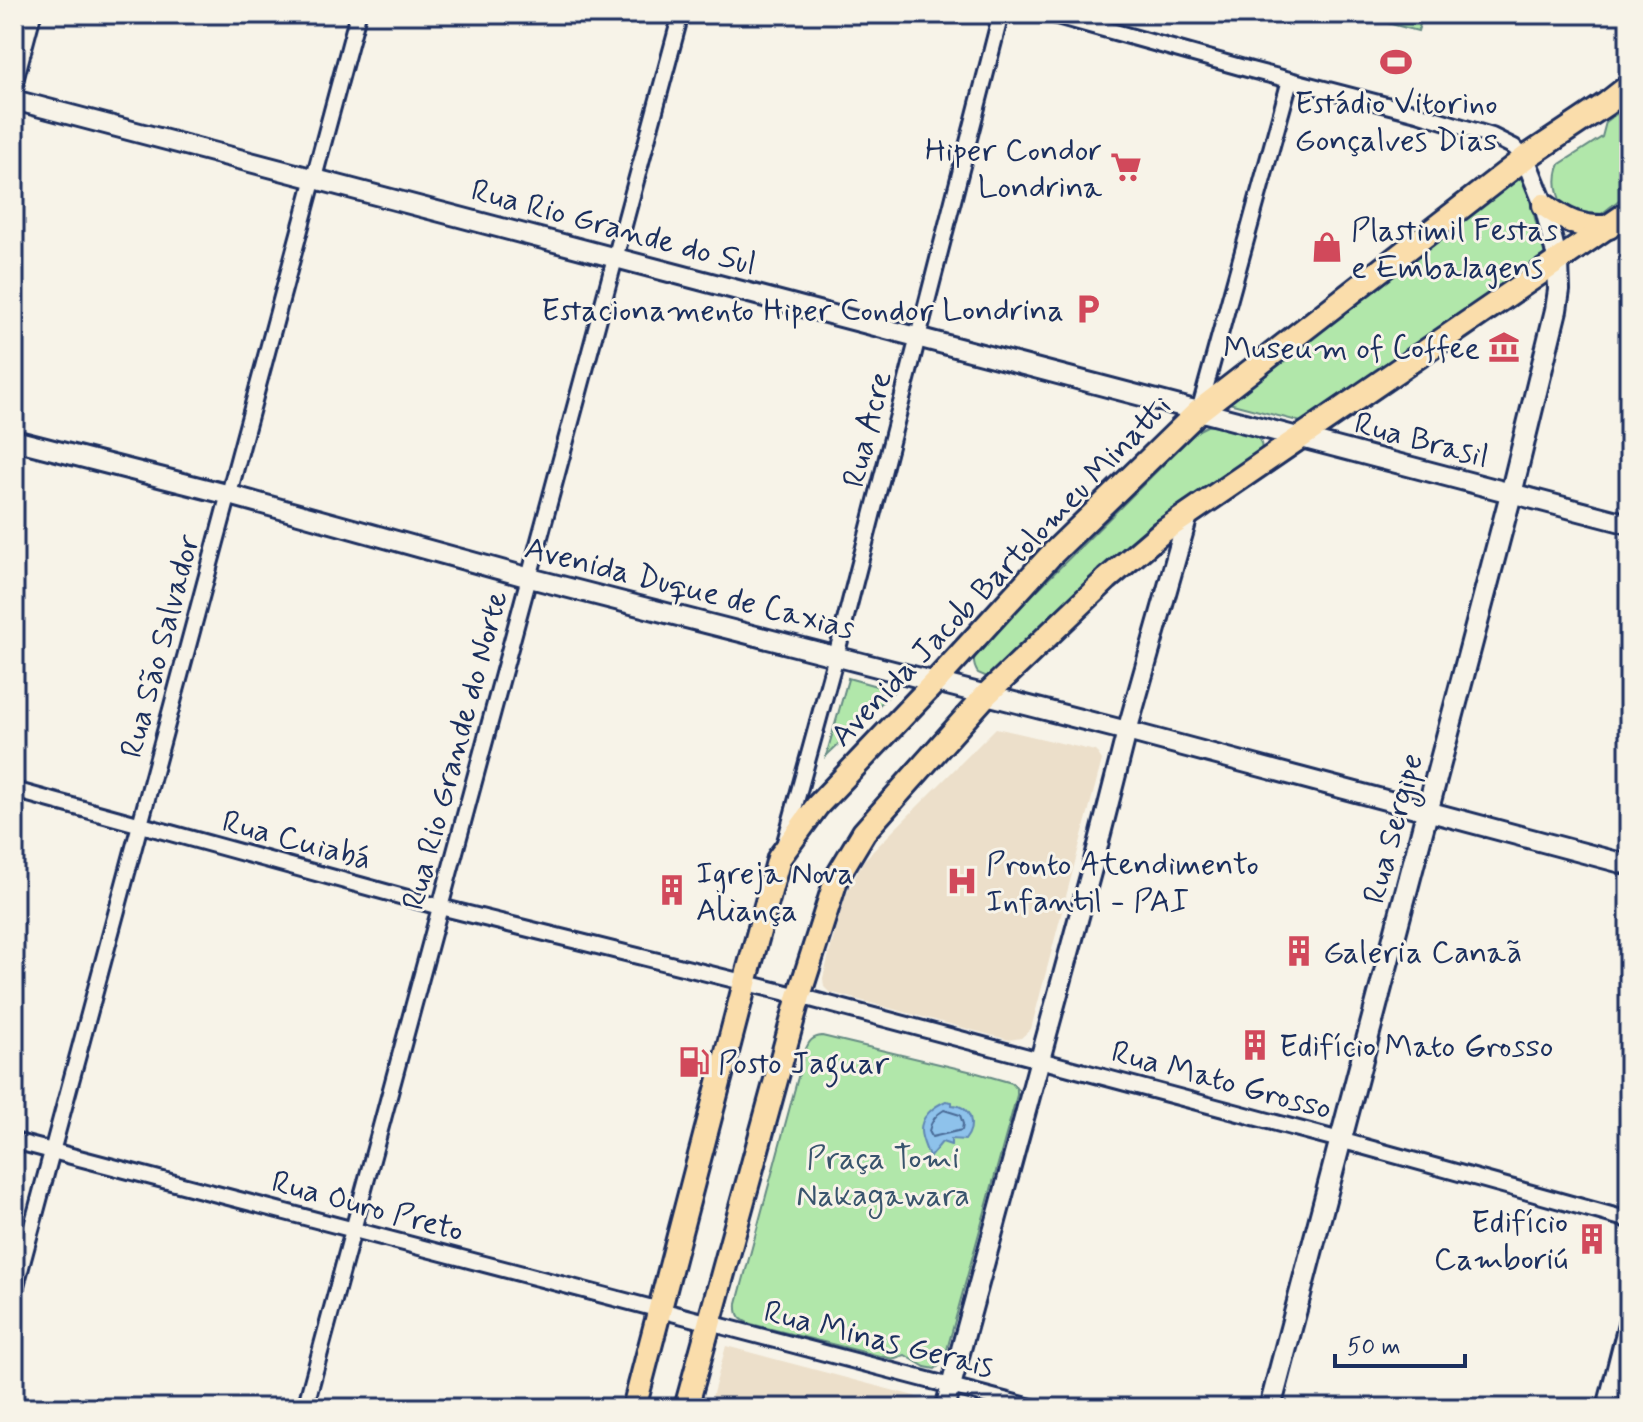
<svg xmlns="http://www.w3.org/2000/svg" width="1643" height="1422" font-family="Mynerve,sans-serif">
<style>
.built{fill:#ecdfca}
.green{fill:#b1e7aa;stroke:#668b84;stroke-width:2}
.water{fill:#8ec2eb;stroke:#6087b3;stroke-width:2}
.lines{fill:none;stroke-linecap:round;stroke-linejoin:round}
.shore{stroke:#496a96;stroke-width:2}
.minor-casing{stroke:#1b2f5e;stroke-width:20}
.tertiary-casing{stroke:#1b2f5e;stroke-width:24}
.secondary-casing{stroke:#1b2f5e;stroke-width:26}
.primary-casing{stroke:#1b2f5e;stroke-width:28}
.minor{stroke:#f7f3e8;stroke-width:14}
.tertiary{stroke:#f7f3e8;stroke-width:18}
.secondary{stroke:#f7f3e8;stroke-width:20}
.primary{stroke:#faddab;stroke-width:22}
.labels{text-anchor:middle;stroke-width:6;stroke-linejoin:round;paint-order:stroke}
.poi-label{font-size:32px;fill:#1b2f5e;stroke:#f7f3e8;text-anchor:start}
.street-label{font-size:32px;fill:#1b2f5e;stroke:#f7f3e8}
.park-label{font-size:32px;fill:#39546d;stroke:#f7f3e8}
</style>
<rect width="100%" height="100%" fill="#f7f3e8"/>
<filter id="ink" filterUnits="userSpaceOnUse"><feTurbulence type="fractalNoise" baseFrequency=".0125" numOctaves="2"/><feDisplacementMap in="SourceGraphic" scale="16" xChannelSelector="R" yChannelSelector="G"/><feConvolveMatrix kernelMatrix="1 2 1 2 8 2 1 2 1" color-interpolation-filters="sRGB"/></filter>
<g filter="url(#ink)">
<g class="built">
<polygon points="996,728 1095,751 1098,754 1102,760 1031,1029 1021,1038 1009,1040 829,992 824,987 823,978 843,901 864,860"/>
<polygon points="726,1346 914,1396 922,1400 926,1408 709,1408"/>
</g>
<g class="green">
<polygon points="1353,14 1423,14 1418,31"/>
<path d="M1629,104V192L1599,216L1592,219C1585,216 1573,214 1567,209C1555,199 1554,176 1560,164L1602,137L1606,122Z"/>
<polygon points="1523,175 1545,255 1545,260 1305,423 1225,402"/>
<path d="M1207,426H1217L1257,437C1262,442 1263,447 1260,454L1195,497L1055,611L995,673L987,677L978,673C972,664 973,657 979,648L1191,437L1199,430Z"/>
<polygon points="848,678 894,691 826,756 848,679"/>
<path d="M822,1036L977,1073L1012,1083L1017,1089V1095L945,1357L942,1363L935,1369L925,1367L905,1355L892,1359L751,1324C740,1320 736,1316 737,1303L805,1051C809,1041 812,1037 822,1036Z"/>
</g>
<path class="water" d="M946,1101L952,1102V1105C972,1106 976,1126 965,1140L951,1139V1145L942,1142L929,1158C927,1150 921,1139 921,1131C920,1117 934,1106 946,1101Z"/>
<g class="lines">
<path class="shore" d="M944,1110L960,1115L963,1124L962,1130L932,1137L929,1131C931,1121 935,1115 944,1110Z"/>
<defs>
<g id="minor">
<polyline points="1050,14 1251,70 1417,113 1492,136 1514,147 1525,158"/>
<polyline points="14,85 33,14"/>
<polyline points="1199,411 1290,80"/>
<polyline points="14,790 440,907 799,996 1340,1140 1629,1220"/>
<polyline points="785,842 836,656 1001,14"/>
<polyline points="14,1141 1035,1408"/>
<polyline points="14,1293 358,14"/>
<polyline points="305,1408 681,14"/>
</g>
<g id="tertiary">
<polyline points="14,100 1629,524"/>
<polyline points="1525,158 1544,205 1558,262"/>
<polyline points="14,440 230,495 530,578 1127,731 1629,865"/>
<polyline points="945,1408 1093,865 1127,731 1189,512"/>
<polyline points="1607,1408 1629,1321"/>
</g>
<polyline id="secondary" points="1270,1408 1511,494 1556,310 1559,290 1558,262"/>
<g id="primary">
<path d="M1544,205C1567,222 1580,228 1609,227"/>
<polyline points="634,1408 745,983 779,858 817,806 935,682 1051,555 1199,411 1525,158 1606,104 1629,86"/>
<polyline points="686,1408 799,996 837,877 864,832 986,695 1107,579 1162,532 1629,212"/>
</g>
</defs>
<use href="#minor" class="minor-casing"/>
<use href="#tertiary" class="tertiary-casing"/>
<use href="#secondary" class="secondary-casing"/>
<use href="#primary" class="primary-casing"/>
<use href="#minor" class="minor"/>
<use href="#tertiary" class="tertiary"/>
<use href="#secondary" class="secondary"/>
<use href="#primary" class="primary"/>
</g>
</g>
<defs>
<symbol id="stadium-bare" viewBox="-9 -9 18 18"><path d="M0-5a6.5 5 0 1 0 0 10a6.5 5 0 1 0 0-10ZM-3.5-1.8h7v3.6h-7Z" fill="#d1495b" stroke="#f7f3e8" stroke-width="2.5" paint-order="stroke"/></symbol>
<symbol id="supermarket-bare" viewBox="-9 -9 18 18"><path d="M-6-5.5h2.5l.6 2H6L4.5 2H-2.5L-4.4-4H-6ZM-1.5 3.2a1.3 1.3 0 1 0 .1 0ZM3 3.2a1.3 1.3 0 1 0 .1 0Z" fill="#d1495b" stroke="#f7f3e8" stroke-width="2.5" paint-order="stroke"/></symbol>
<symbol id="shop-bare" viewBox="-9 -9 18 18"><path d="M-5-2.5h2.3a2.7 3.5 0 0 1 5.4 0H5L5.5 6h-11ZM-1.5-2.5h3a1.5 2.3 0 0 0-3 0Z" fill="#d1495b" stroke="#f7f3e8" stroke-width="2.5" paint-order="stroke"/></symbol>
<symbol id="parking-bare" viewBox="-9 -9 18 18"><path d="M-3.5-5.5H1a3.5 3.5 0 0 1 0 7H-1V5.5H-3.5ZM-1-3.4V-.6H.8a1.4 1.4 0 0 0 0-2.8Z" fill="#d1495b" stroke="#f7f3e8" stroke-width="2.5" paint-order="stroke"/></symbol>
<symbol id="museum-bare" viewBox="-9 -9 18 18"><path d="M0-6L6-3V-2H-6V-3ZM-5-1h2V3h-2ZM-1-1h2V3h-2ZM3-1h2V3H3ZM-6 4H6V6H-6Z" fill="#d1495b" stroke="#f7f3e8" stroke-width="2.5" paint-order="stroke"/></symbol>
<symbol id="hospital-bare" viewBox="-9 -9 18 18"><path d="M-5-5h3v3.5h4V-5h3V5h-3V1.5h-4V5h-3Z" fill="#d1495b" stroke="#f7f3e8" stroke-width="2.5" paint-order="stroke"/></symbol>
<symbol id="building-bare" viewBox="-9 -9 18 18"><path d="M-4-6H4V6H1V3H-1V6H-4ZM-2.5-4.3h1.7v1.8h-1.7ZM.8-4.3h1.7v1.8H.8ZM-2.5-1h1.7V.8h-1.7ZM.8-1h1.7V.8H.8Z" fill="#d1495b" stroke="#f7f3e8" stroke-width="2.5" paint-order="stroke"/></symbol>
<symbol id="fuel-bare" viewBox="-9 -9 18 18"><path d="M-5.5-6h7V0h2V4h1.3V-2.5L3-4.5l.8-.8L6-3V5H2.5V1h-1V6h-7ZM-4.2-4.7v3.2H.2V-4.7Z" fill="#d1495b" stroke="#f7f3e8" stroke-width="2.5" paint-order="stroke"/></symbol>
</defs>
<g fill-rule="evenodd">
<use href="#stadium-bare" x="1374" y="40" width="44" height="44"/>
<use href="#supermarket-bare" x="1104" y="145" width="44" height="44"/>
<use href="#shop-bare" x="1305" y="225" width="44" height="44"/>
<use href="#parking-bare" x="1066" y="287" width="44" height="44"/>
<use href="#museum-bare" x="1482" y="325" width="44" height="44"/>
<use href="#hospital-bare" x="940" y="859" width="44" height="44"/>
<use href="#building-bare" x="650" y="868" width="44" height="44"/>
<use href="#building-bare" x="1277" y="929" width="44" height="44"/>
<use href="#building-bare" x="1233" y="1023" width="44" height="44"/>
<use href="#fuel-bare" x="672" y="1040" width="44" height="44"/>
<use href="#building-bare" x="1570" y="1217" width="44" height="44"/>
</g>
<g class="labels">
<g class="poi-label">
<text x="1396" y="113" text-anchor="middle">Estádio Vitorino<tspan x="1396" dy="37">Gonçalves Dias</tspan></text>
<text x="1102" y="160" text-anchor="end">Hiper Condor<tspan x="1102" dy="37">Londrina</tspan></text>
<text x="1351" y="240">Plastimil Festas<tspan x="1351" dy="37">e Embalagens</tspan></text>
<text x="1064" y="320" text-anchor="end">Estacionamento Hiper Condor Londrina</text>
<text x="1480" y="358" text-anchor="end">Museum of Coffee</text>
<text x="986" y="874">Pronto Atendimento<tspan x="986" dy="37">Infantil - PAI</tspan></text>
<text x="696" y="883">Igreja Nova<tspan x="696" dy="37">Aliança</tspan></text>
<text x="1323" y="962">Galeria Canaã</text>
<text x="1279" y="1056">Edifício Mato Grosso</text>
<text x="718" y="1073">Posto Jaguar</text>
<text x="1568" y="1232" text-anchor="end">Edifício<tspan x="1568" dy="37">Camboriú</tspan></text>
</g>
<g class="street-label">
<text transform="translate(614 226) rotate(15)" y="11">Rua Rio Grande do Sul</text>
<text transform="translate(866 429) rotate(-76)" y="11">Rua Acre</text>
<text transform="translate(1422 439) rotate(15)" y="11">Rua Brasil</text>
<text transform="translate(1000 570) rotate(-46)" y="11">Avenida Jacob Bartolomeu Minatti</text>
<text transform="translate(690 587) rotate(14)" y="11">Avenida Duque de Caxias</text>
<text transform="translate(159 646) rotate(-75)" y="11">Rua São Salvador</text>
<text transform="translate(454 750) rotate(-75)" y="11">Rua Rio Grande do Norte</text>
<text transform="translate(1392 828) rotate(-75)" y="11">Rua Sergipe</text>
<text transform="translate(297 839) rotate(15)" y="11">Rua Cuiabá</text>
<text transform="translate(1222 1079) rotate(15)" y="11">Rua Mato Grosso</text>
<text transform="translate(368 1205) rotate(15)" y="11">Rua Ouro Preto</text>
<text transform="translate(879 1338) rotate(14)" y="11">Rua Minas Gerais</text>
</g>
<g class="park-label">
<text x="883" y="1168">Praça Tomi<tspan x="883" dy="37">Nakagawara</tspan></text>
</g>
</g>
<rect width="1643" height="1422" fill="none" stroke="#f7f3e8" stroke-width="48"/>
<rect x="24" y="24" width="1595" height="1374" fill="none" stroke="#1b2f5e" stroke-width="3" filter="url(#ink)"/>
<path d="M1335 1354v12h130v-12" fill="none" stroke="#1b2f5e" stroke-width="4"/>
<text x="1347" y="1354" font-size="24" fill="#1b2f5e" stroke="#f7f3e8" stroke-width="6" paint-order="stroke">50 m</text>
</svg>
